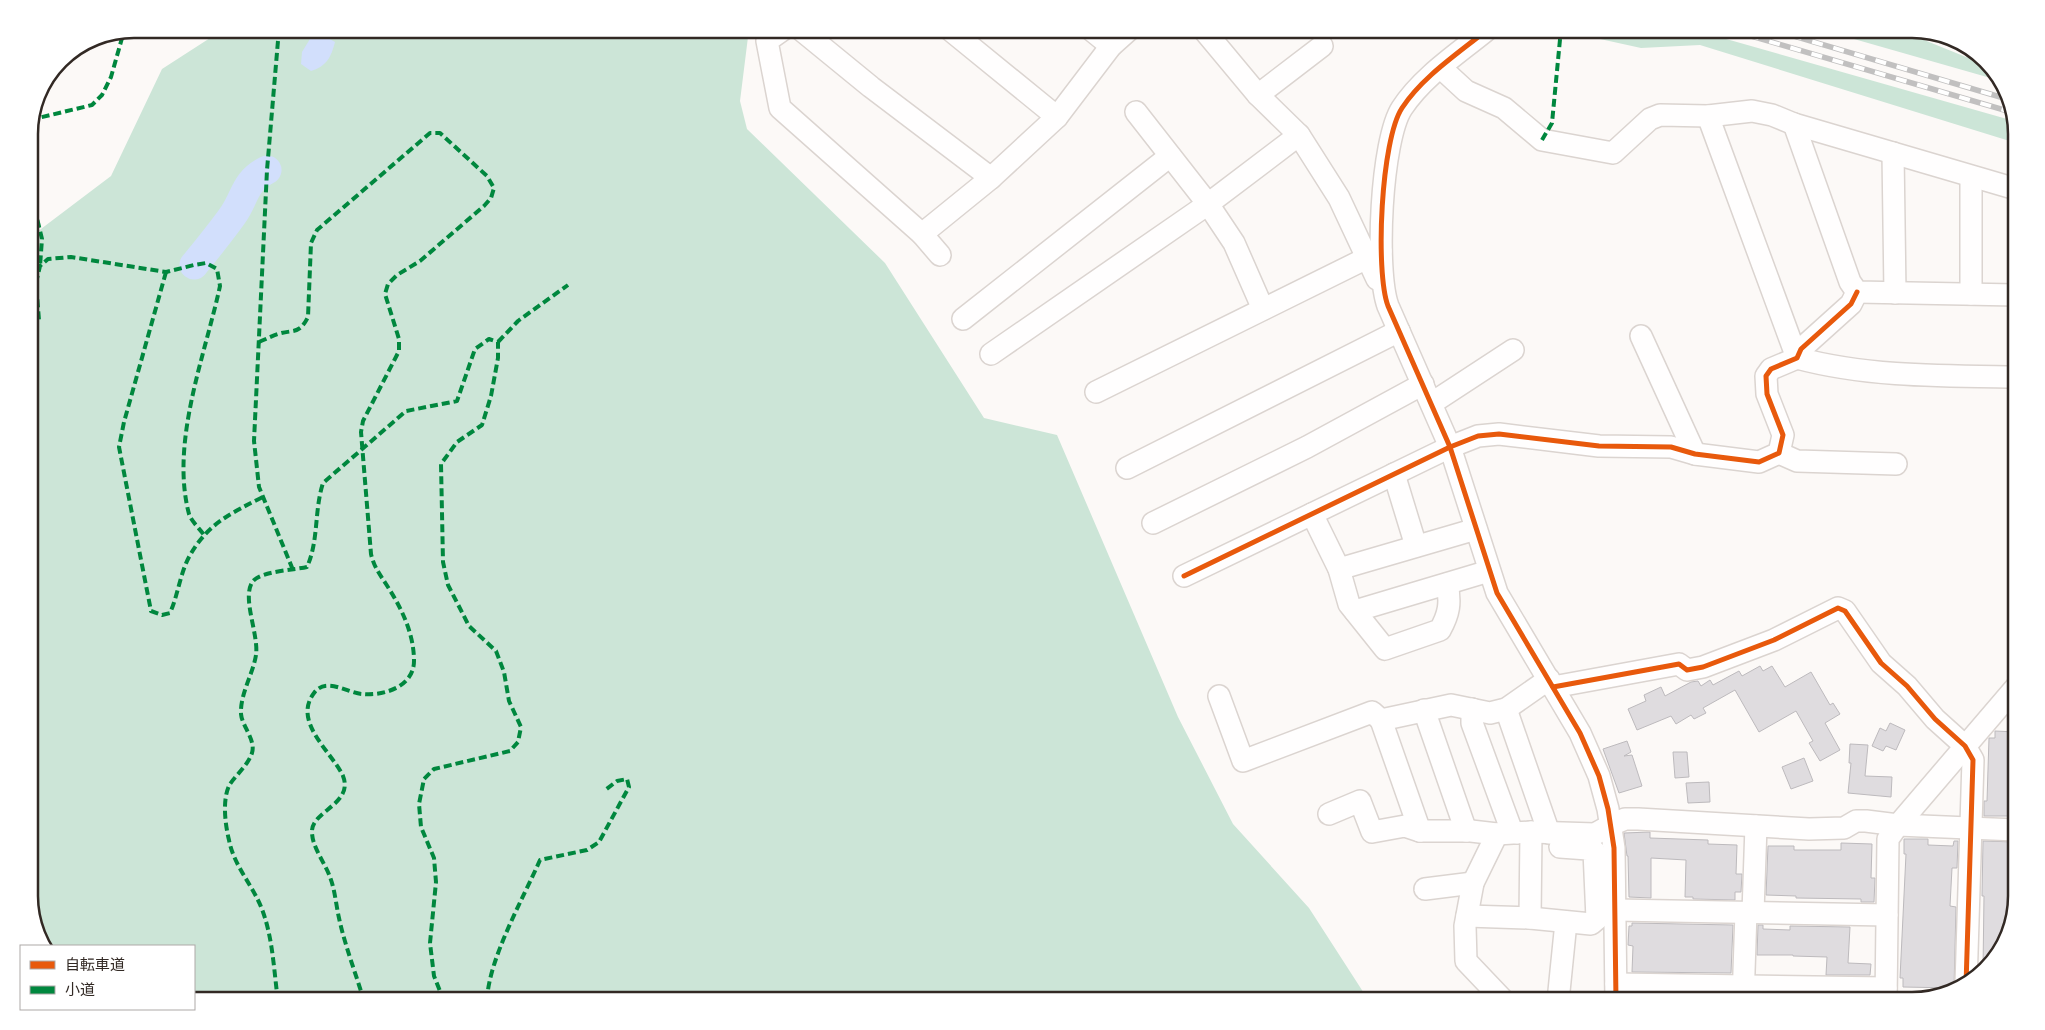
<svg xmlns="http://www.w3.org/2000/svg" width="2045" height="1030" font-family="'Work Sans','Noto Sans JP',sans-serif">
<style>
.green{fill:#cce5d7}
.water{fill:#d2dffc}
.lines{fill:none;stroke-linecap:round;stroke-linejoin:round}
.river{stroke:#d2dffc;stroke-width:29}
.building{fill:#dfdcdf;stroke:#bdbabd}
.minor-casing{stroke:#dbd4d0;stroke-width:24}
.minor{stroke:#fffefe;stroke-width:21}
.rail-casing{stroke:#c1c0c0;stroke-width:5.5}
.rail{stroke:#fff;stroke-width:4;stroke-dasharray:11;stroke-linecap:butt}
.quiet{stroke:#00873e;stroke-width:4;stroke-dasharray:8 4;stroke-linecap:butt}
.cycleway-casing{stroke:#fff;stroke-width:8}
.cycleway{stroke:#e8590c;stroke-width:5}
.rim{fill:none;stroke:#322924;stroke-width:2.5}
</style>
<rect width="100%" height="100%" fill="#fcf9f7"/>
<g class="green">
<polygon points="224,29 749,29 740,101 747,129 885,263 984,418 1057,435 1178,717 1233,824 1309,908 1369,1001 194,1001 194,946 43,946 29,904 29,238 111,176 162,69"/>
<polygon points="1585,29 1691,29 2014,121 2016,143 1700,45 1641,48 1591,37"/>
<polygon points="1819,29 1897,29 1966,57 1983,61 1999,75 2001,81"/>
</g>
<path class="water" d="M319,33L335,42C331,57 327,66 311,71L301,64L302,52L313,34Z"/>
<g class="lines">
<path class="river" d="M194,265C207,249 221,232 233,215C246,196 244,182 267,170"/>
</g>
<g class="building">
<polygon points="1760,666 1763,671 1772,666 1785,687 1811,672 1830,705 1833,703 1840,714 1825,723 1840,750 1820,761 1809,743 1813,741 1796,711 1759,732 1735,690 1703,708 1706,713 1694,719 1691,715 1676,724 1671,716 1637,730 1628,709 1646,701 1644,695 1661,687 1665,696 1691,682 1698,681 1701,686 1710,680 1713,685 1739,671 1742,676"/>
<polygon points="1890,723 1905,730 1896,750 1886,746 1883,751 1872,746 1880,728 1886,731"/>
<polygon points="1995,731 2016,732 2016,816 1984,816 1984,801 1987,801 1989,738 1995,738"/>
<polygon points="1627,741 1631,752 1624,756 1632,755 1642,786 1619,793 1603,749"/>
<polygon points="1850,744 1868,745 1865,776 1892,777 1891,797 1848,793 1851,763 1849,763"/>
<polygon points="1673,752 1687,752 1689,777 1675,778"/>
<polygon points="1804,758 1813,781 1791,789 1782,767"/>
<polygon points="1709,782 1710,802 1688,803 1686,783"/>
<polygon points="1650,832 1650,838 1708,840 1708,844 1737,845 1736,874 1742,874 1741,892 1735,892 1735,900 1693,899 1693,897 1685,897 1686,860 1651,858 1651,898 1629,897 1628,856 1627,856 1624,833"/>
<polygon points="1904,839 1928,839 1928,845 1953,846 1954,841 1958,841 1957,868 1952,868 1950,906 1956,907 1954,988 1903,987 1903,978 1900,978 1906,854 1904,854"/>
<polygon points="1983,841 2016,842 2016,897 2015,904 2009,904 2009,930 2006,943 1979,973 1979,968 1983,969 1984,896 1982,896"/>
<polygon points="1841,843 1872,844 1871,878 1875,878 1874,902 1861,902 1861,899 1796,898 1796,896 1766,895 1768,846 1794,846 1794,850 1841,850"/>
<polygon points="1632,923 1733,925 1731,973 1632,972 1633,946 1628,945 1629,926 1632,926"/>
<polygon points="1758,925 1763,925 1763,929 1790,930 1790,926 1850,927 1848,963 1871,964 1870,975 1826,975 1827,957 1793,956 1793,955 1757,955"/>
<rect x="1631" y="997" width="33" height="4"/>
<rect x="1690" y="998" width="40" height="3"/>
</g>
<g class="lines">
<defs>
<g id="minor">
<polyline points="784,29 767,41 780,108 922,234 991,178 1057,117 1111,46 1130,29"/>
<polyline points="800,29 871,87 991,178"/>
<polyline points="949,29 1057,117"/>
<polyline points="1090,29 1111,46"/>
<polyline points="1203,29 1258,95 1299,135 1339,198 1377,279"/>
<path d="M1488,29C1459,53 1423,76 1402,108C1381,140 1375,271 1388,306L1450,447L1497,593L1580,733L1599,776L1608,809L1614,848L1616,1001"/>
<polyline points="1441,68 1466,91 1504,108 1542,140 1613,153 1650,119 1660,115 1708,116 1752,111 1772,115 1794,124 2016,189"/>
<polyline points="1258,95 1322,46"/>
<polyline points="1136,112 1208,204 1234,243 1263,309"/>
<path d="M1708,116L1797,358C1868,377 1943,376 2016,377"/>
<polyline points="1794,124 1850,282 1857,292 2016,295"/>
<polyline points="1893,153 1895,293"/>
<polyline points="1971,177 1971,294"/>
<polyline points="922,234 940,255"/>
<polyline points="963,319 1170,156"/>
<polyline points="1641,336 1695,454"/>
<polyline points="991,354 1208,204 1299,135"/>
<polyline points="1096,392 1381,251"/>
<polyline points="1432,403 1513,350"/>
<polyline points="1779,453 1797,461 1896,464"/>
<polyline points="1127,468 1399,331"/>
<polyline points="1394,474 1416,546"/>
<path d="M1312,514L1339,569L1349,604L1385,649L1440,630C1449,614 1451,603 1447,584"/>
<polyline points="1153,523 1307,447 1423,384"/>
<polyline points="1339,569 1476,529"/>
<polyline points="1184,576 1450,447 1478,436 1499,434 1599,446 1671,447 1695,454 1759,462 1779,453 1783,435 1767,394 1766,376 1771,369 1797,358 1801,349 1851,304 1857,292"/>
<polyline points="1355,611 1489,571"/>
<polyline points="1553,687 1679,664 1687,670 1703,667 1774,640 1838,608 1845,611 1881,663 1907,686 1935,719 1965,746 1973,760 1966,985"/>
<polyline points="1219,696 1243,761 1372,712 1381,720 1451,705 1490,713 1506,709 1549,679"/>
<polyline points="1472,709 1472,723 1511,829 1517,833"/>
<polyline points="1506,709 1549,833"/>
<polyline points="1424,710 1466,831"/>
<polyline points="1381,720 1420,831"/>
<polyline points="1329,814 1360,801 1372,832 1405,826 1420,831 1471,831 1497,834 1531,832 1595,834 1611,825 1625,819 1638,819 1809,829 1844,828 1856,821 1866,821 1898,825 2016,830"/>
<polyline points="1497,834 1473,883 1465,926 1466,961 1504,1001"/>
<polyline points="1425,889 1473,883"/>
<polyline points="1616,910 1887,915"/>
<polyline points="1753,912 1756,826"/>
<polyline points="1467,916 1530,918 1591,924 1597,919 1594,851 1588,849 1560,847"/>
<polyline points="1530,918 1531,832"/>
<polyline points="1616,984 1886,988"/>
<polyline points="1558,1001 1566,922"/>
<polyline points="1743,1001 1746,912"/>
<polyline points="1886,1001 1888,839 1898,825 2016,687"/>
</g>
</defs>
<use href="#minor" class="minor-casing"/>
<use href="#minor" class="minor"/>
<defs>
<g id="rail">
<polyline points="1727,29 2011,112"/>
<polyline points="1770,29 2007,99"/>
</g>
</defs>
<use href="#rail" class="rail-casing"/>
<use href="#rail" class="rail"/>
<g class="quiet">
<polyline points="279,29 267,170 254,441 259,487 293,570"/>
<polyline points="30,120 92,105 102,95 111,77 124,31"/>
<polyline points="1542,140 1552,123 1561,29"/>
<polyline points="29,185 42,239 40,266"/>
<path d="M166,272L124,422L119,447L151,611L162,615L170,613C178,595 180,574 189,557C207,524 231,513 263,497"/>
<path d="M29,318L32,321L39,320L36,283L40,266L48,259L71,257L166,272L194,265L206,263L217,269L220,286C205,356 170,442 189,514C191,521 200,529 204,535"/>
<path d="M259,342C266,339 272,336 278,334C294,329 299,335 308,317L311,243L317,230L430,133H440L487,176L494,188L491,198L484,206L420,261L397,275L388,284L385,294L399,339V351L363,421L361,432L371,554C374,567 379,573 386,584C401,607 414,633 414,661C414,686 385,696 363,694C349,694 326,676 314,693C292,722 332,752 343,776C354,804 311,811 312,832C312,847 325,863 330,877C335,890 336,905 339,918C345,946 356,974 364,1001"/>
<polyline points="498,342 518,321 568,285"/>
<path d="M278,1001C274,972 273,940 263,912C254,886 234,867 229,840C225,824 222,798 230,784C237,774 248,765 252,753C256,740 242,726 241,714C240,694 253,674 256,655C259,634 241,597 253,581C262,571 294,570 307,567C319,540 314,511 323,483L406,411L457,401L475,349L489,339L498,342V358L491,396L482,425L457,442L441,464L443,562L448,585L469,626L496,651L504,672L509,701L521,727L518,742L510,751L434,769L424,779L419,804L421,827L434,858L436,882L430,943L434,976L444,1001"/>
<path d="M487,1001C488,960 523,899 540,860L587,850L599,842L629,787L627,779L617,781L604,791"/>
</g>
<defs>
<g id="cycleway">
<path d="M1488,29C1459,53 1423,76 1402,108C1381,140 1375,271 1388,306L1450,447L1497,593L1580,733L1599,776L1608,809L1614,848L1616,1001"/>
<polyline points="1184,576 1450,447 1478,436 1499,434 1599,446 1671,447 1695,454 1759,462 1779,453 1783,435 1767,394 1766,376 1771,369 1797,358 1801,349 1851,304 1857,292"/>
<polyline points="1553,687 1679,664 1687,670 1703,667 1774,640 1838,608 1845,611 1881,663 1907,686 1935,719 1965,746 1973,760 1966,985"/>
</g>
</defs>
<use href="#cycleway" class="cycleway-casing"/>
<use href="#cycleway" class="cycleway"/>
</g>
<path d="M0 0H2045V1030H0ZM134 38H1912A96 96 0 0 1 2008 134V896A96 96 0 0 1 1912 992H134A96 96 0 0 1 38 896V134A96 96 0 0 1 134 38Z" fill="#fff" fill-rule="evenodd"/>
<path class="rim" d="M134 38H1912A96 96 0 0 1 2008 134V896A96 96 0 0 1 1912 992H134A96 96 0 0 1 38 896V134A96 96 0 0 1 134 38Z"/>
<rect x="20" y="945" width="175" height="65" fill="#ffffff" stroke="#ada9a7"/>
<rect x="30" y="961" width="25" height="8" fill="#e8590c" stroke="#ada9a7"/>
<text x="65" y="970" font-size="15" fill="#322924">自転車道</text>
<rect x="30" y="986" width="25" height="8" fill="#00873e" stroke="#ada9a7"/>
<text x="65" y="995" font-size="15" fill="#322924">小道</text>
</svg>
